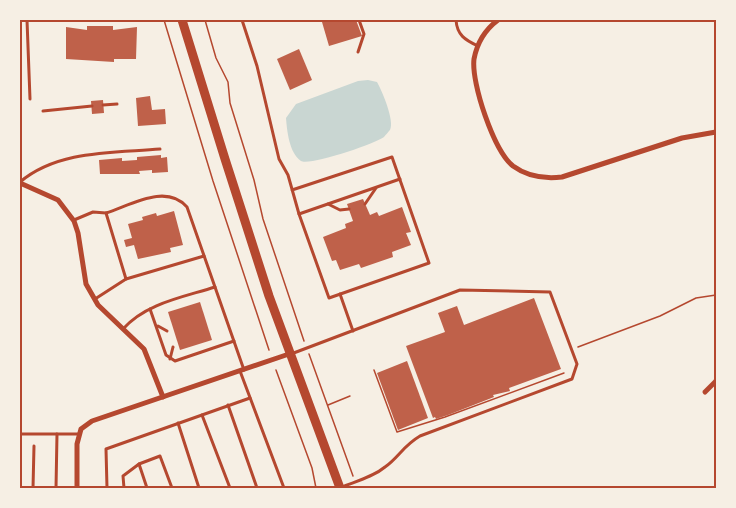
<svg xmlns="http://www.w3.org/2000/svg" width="736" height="508" font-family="'Alegreya Sans',sans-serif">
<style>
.water{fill:#c9d6d2}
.building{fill:#bf614a}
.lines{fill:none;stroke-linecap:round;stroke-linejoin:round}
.path{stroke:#b5482f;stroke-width:1.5}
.service{stroke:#b5482f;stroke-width:3}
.minor{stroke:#b5482f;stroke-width:5}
.primary{stroke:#b5482f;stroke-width:9}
.neatline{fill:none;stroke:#b5482f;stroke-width:2}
</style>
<rect width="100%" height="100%" fill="#f6efe4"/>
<path class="water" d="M368,80L377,82C382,91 395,121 390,130C389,131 384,137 384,137C375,144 309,166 301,161C289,153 287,130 286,118L296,104L358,81Z"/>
<g class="building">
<polygon points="323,20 356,20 362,36 329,46 322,22"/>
<polygon points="87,26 113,26 113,30 137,27 136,59 114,59 114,62 66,59 66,27 87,30"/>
<polygon points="299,49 312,80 290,90 277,59"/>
<polygon points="150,96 152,110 165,109 166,124 138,126 136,98"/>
<polygon points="103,100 104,113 92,114 91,101"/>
<polygon points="161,155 161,158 167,157 168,172 152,173 152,170 139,171 140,174 100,174 99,160 122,158 122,161 137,160 137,157"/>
<polygon points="363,199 370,215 377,212 379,216 402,207 411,232 406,233 411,245 392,252 393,257 361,268 359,264 340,270 336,260 332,261 323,237 346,228 345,224 353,221 347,204"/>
<polygon points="174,211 183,245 170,248 171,252 138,259 134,245 126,247 124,240 132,238 128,224 143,220 142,217 156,213 157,216"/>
<polygon points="534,298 561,369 509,388 510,391 493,395 494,397 448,415 436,419 435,417 433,418 406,346 445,332 438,313 457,306 464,325"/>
<polygon points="200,302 212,340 180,350 168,312"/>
<polygon points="407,361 428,418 398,430 377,373"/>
</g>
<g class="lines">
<g class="path">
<polyline points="164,20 213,181 269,350"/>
<polyline points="205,20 216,58 228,82 230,103 254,180 263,219 304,341"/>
<polyline points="578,347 660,316 696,298 716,295"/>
<polyline points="309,354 353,476"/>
<polyline points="276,370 312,468 316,488"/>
<polyline points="374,370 397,432 445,417 564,373"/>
<polyline points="328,405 350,396"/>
</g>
<g class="service">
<polyline points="27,20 30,99"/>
<polyline points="242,20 257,66 279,159 288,175 299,214 329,298 429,263 392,157 292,190"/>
<path d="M456,20C457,35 465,40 478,46"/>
<polyline points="358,52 364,34 359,20"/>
<polyline points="103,105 117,104"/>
<polyline points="43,111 92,106"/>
<path d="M20,182C58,150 112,153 160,149"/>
<polyline points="328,204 340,210 349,209"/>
<polyline points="365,204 376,188"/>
<path d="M106,213C131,205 166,183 187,207L244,370"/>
<polyline points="299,214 400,179"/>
<polyline points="74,220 93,212 106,213 126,279 95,299"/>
<polyline points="126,279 204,256"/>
<polyline points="340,294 353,331"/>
<polyline points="150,309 166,355 175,361 234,341"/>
<polyline points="158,326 167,331"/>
<path d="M123,329C146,303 184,297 215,287"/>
<path d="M291,354L460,290L550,292L577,364L572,379L420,436C403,446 399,457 385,467C373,477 357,481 342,487"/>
<polyline points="170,359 173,347"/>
<polyline points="240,371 284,488"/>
<polyline points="228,405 257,488"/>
<polyline points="202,415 230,488"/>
<polyline points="178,423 199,488"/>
<polyline points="20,434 80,434"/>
<polyline points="139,464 147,488"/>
<polyline points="33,488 34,446"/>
<polyline points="56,488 57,434"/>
<polyline points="107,488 106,449 250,398"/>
<polyline points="124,488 123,476 139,464 160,456 172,488"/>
</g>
<g class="minor">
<path d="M498,20C486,29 477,43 474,59C471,83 494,151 513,166C528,177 545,179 562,177L682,138L716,132"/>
<polyline points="20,183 58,200 74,221 78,233 86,284 98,305 144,349 163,397"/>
<polyline points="705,392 716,381"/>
<polyline points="77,488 77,444 81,429 92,421 289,354"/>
</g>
<polyline class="primary" points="182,20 225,159 269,296 340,488"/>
</g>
<rect width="736" height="508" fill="none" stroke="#f6efe4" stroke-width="42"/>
<rect x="21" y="21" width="694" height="466" class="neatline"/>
</svg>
